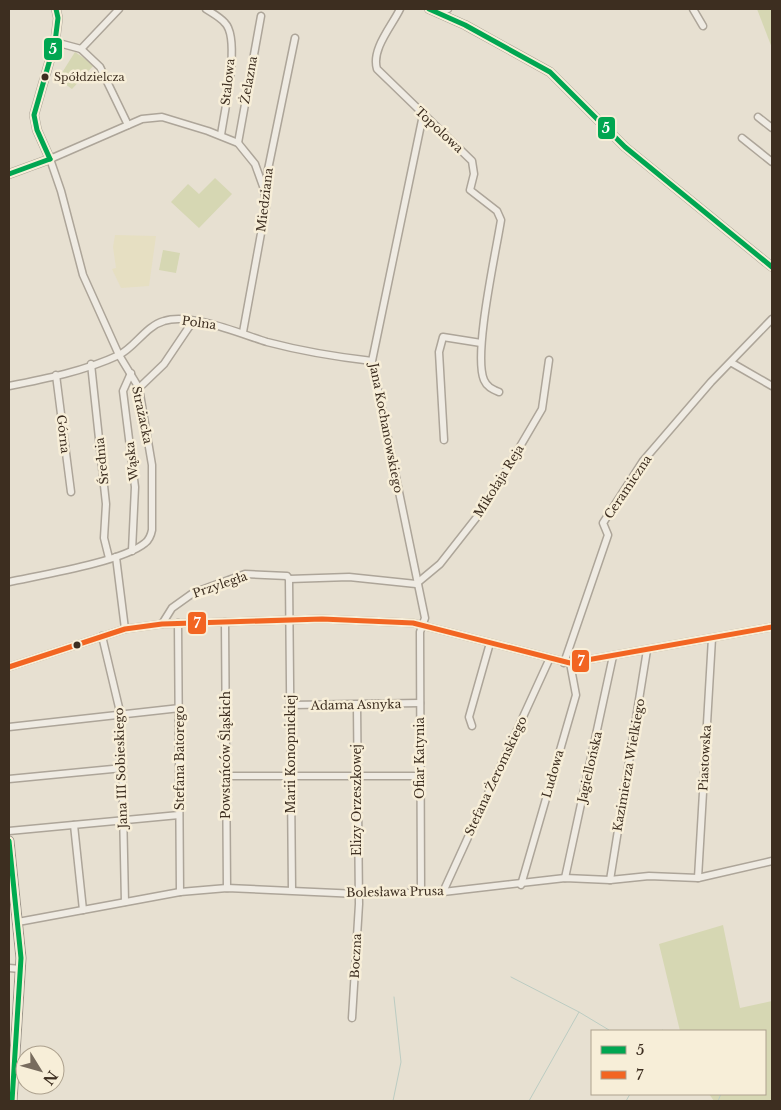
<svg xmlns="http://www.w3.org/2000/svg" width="781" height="1110" font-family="'Libre Baskerville',serif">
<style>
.farmland{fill:#e6dfc2}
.green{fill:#d6d7b3}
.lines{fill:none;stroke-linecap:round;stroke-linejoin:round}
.stream{stroke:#bcccc2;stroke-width:1}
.minor-casing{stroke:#ada599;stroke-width:9}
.tertiary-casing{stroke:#ada599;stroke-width:10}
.secondary-casing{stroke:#9c958a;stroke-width:11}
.minor{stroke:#efebe3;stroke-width:6}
.tertiary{stroke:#efebe3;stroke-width:8}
.secondary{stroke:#efebe3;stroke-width:9}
.bus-1-casing{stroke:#f7eed8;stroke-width:9}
.bus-2-casing{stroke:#f7eed8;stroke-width:9}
.bus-3-casing{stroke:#f7eed8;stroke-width:9}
.bus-1{stroke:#00a651;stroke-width:5}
.bus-2{stroke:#f26522;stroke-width:5}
.bus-3{stroke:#00ab4f;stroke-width:5}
.bus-dot{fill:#3d2e20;stroke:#f7eed8;stroke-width:2}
.labels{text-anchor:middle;stroke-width:5;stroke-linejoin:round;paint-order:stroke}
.bus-label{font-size:11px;fill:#3d2e20;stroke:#f7eed8;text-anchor:start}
.street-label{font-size:12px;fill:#3d2e20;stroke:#f7eed8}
.line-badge{stroke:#f7eed8;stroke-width:2}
.badge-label{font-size:14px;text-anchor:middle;font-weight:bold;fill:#fff}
</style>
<rect width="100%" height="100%" fill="#e7e0d1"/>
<polygon class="farmland" points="115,235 156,236 149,286 121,288 112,269 116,268 113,247"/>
<g class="green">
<polygon points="757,9 772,9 772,48"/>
<polygon points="75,52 94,65 72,89 58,79"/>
<polygon points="215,178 232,194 199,228 171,202 188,184 199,194"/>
<polygon points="163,250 180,253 176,273 159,270"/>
<polygon points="723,925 740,1008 772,1001 772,1101 714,1101 709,1094 765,1094 765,1031 680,1031 659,944"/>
</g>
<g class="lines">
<g class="stream">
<polyline points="511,977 579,1012"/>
<polyline points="661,1031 662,1030"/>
<polyline points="393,1101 401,1062 394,997"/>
<polyline points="529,1101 579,1012 609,1030"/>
<polyline points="626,1101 630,1094"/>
<polyline points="718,1101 721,1094"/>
</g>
<defs>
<g id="minor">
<path d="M206,9C212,13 220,17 225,23C241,39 224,113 221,135"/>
<path d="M400,9C392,26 371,49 377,69L472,161L474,174L470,190L497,211L501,220C496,252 473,354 484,380C487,387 492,389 499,392"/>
<polyline points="693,9 703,26"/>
<polyline points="436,12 448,9"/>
<polyline points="55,42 81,49 119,9"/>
<polyline points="81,49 100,67 128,125"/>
<polyline points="758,117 772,128"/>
<polyline points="742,138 772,162"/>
<polyline points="238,143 261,16"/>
<polyline points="243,332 266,206 264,189 295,38"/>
<polyline points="732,363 772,386"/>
<polyline points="91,364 106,504 104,538 109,558"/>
<polyline points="131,373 123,391 135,487 132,551"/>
<polyline points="56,375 71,492"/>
<path d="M9,386C45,379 85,371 119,355C135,347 146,326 164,321C190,312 241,334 267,342C301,351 337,357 372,361"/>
<polyline points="139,388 164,364 193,321"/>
<polyline points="444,440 439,352 443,337 481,343"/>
<polyline points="116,557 125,629"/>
<polyline points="289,579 349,577 416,584 440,564 484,508 542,409 549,360"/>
<path d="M9,582C41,575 122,562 145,543C149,540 151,535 152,530V465L139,388L119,355L83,275L61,191L50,159L142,119L162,117L208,131L238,143L255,164L264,189"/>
<polyline points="225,622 227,888"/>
<polyline points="178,623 180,892"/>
<polyline points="162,624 172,608 193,593 245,574 287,576 289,579 292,889"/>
<polyline points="102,636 121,716 125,902"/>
<polyline points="564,663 608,535 603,523 643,461 711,382 772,319"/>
<polyline points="9,667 125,629 162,624 322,619 413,623 570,663 772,627"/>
<polyline points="291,705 420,703"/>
<polyline points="472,726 469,717 490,643"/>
<polyline points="9,727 180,708"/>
<polyline points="226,776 420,776"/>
<polyline points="9,779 123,768"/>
<polyline points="74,825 83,910"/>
<polyline points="9,831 179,815"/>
<polyline points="565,878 613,656"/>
<polyline points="698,878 712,638"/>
<polyline points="610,880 647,650"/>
<polyline points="521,885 576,695 570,663"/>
<polyline points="421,892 420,632 425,618 372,361 423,115"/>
<polyline points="443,892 549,660"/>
<polyline points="18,922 180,892 227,888 358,894 443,892 565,878 610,880 649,876 698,878 772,861"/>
<polyline points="9,968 21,969"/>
<polyline points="352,1018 359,904 357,706"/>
</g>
<g id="tertiary">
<polyline points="429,9 465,25 550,72 625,147 772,267"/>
<polyline points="9,174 50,159 37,130 34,115 55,42 58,18 56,9"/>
</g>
<polyline id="secondary" points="9,841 21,958 12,1101"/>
</defs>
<use href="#minor" class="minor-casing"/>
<use href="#tertiary" class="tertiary-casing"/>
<use href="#secondary" class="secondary-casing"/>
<use href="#minor" class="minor"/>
<use href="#tertiary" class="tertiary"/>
<use href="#secondary" class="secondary"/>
<defs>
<g id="bus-1">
<polyline points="429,9 465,25 550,72 625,147 772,267"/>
<polyline points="50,159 37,130 34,115 55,42 58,18 56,9"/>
<polyline points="9,174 50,159"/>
</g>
<polyline id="bus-2" points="9,667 125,629 162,624 322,619 413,623 570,663 772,627"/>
<polyline id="bus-3" points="9,841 21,958 12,1101"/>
</defs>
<use href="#bus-1" class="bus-1-casing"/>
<use href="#bus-2" class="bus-2-casing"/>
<use href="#bus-3" class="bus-3-casing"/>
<use href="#bus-1" class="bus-1"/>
<use href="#bus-2" class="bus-2"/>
<use href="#bus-3" class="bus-3"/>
</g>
<g class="bus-dot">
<circle cx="45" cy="77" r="4.5"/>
<circle cx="77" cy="645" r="4.5"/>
</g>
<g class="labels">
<g class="bus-label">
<text x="54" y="81">Spółdzielcza</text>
</g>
<g class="street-label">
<text transform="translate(249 80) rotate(-80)" y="4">Żelazna</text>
<text transform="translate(228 82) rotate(-84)" y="4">Stalowa</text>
<text transform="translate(439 130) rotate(43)" y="4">Topolowa</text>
<text transform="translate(265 200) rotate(-83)" y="4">Miedziana</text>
<text transform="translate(199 323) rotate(8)" y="4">Polna</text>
<text transform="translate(142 415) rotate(78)" y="4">Strażacka</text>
<text transform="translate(386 428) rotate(79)" y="4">Jana Kochanowskiego</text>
<text transform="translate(63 434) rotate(83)" y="4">Górna</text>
<text transform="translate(102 461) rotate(-96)" y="4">Średnia</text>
<text transform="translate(132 461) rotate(-97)" y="4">Wąska</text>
<text transform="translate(499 481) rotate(-58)" y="4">Mikołaja Reja</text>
<text transform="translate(628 487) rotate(-56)" y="4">Ceramiczna</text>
<text transform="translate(220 585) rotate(-19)" y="4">Przyległa</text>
<text transform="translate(356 705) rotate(-1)" y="4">Adama Asnyka</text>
<text transform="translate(291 754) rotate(-90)" y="4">Marii Konopnickiej</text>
<text transform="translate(226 755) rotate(-90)" y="4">Powstańców Śląskich</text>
<text transform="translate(180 758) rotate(-90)" y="4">Stefana Batorego</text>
<text transform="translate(420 758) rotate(-90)" y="4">Ofiar Katynia</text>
<text transform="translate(705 758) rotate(-87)" y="4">Piastowska</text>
<text transform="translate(629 765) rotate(-80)" y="4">Kazimierza Wielkiego</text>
<text transform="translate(590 767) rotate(-77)" y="4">Jagiellońska</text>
<text transform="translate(121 768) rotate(-92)" y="4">Jana III Sobieskiego</text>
<text transform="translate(553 774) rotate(-74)" y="4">Ludowa</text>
<text transform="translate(496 776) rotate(-65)" y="4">Stefana Żeromskiego</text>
<text transform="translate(357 800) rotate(-90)" y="4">Elizy Orzeszkowej</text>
<text transform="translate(395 892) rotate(-1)" y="4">Bolesława Prusa</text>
<text transform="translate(356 956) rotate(-87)" y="4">Boczna</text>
</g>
</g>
<g class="line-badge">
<rect x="43" y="37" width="20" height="24" rx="5" fill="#00a651"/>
<rect x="597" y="116" width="19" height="24" rx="5" fill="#00a651"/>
<rect x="187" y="611" width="20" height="24" rx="5" fill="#f26522"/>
<rect x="571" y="649" width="19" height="24" rx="5" fill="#f26522"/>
</g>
<g class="badge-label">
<text x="53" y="54">5</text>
<text x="606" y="133">5</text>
<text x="197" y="628">7</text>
<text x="581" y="666">7</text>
</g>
<rect width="781" height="1110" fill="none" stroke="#3d2e20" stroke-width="20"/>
<rect x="591" y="1030" width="175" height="65" fill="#f7eed8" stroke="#ada18e"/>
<rect x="601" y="1046" width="25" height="8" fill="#00a651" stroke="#ada18e"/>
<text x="636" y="1055" font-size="15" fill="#3d2e20">5</text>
<rect x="601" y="1071" width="25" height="8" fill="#f26522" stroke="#ada18e"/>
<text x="636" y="1080" font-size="15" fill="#3d2e20">7</text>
<g transform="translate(40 1070) rotate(127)"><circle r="24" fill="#f7eed8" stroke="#ada18e"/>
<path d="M0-4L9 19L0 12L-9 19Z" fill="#786c5e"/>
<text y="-8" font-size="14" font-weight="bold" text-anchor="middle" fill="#3d2e20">N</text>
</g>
</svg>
